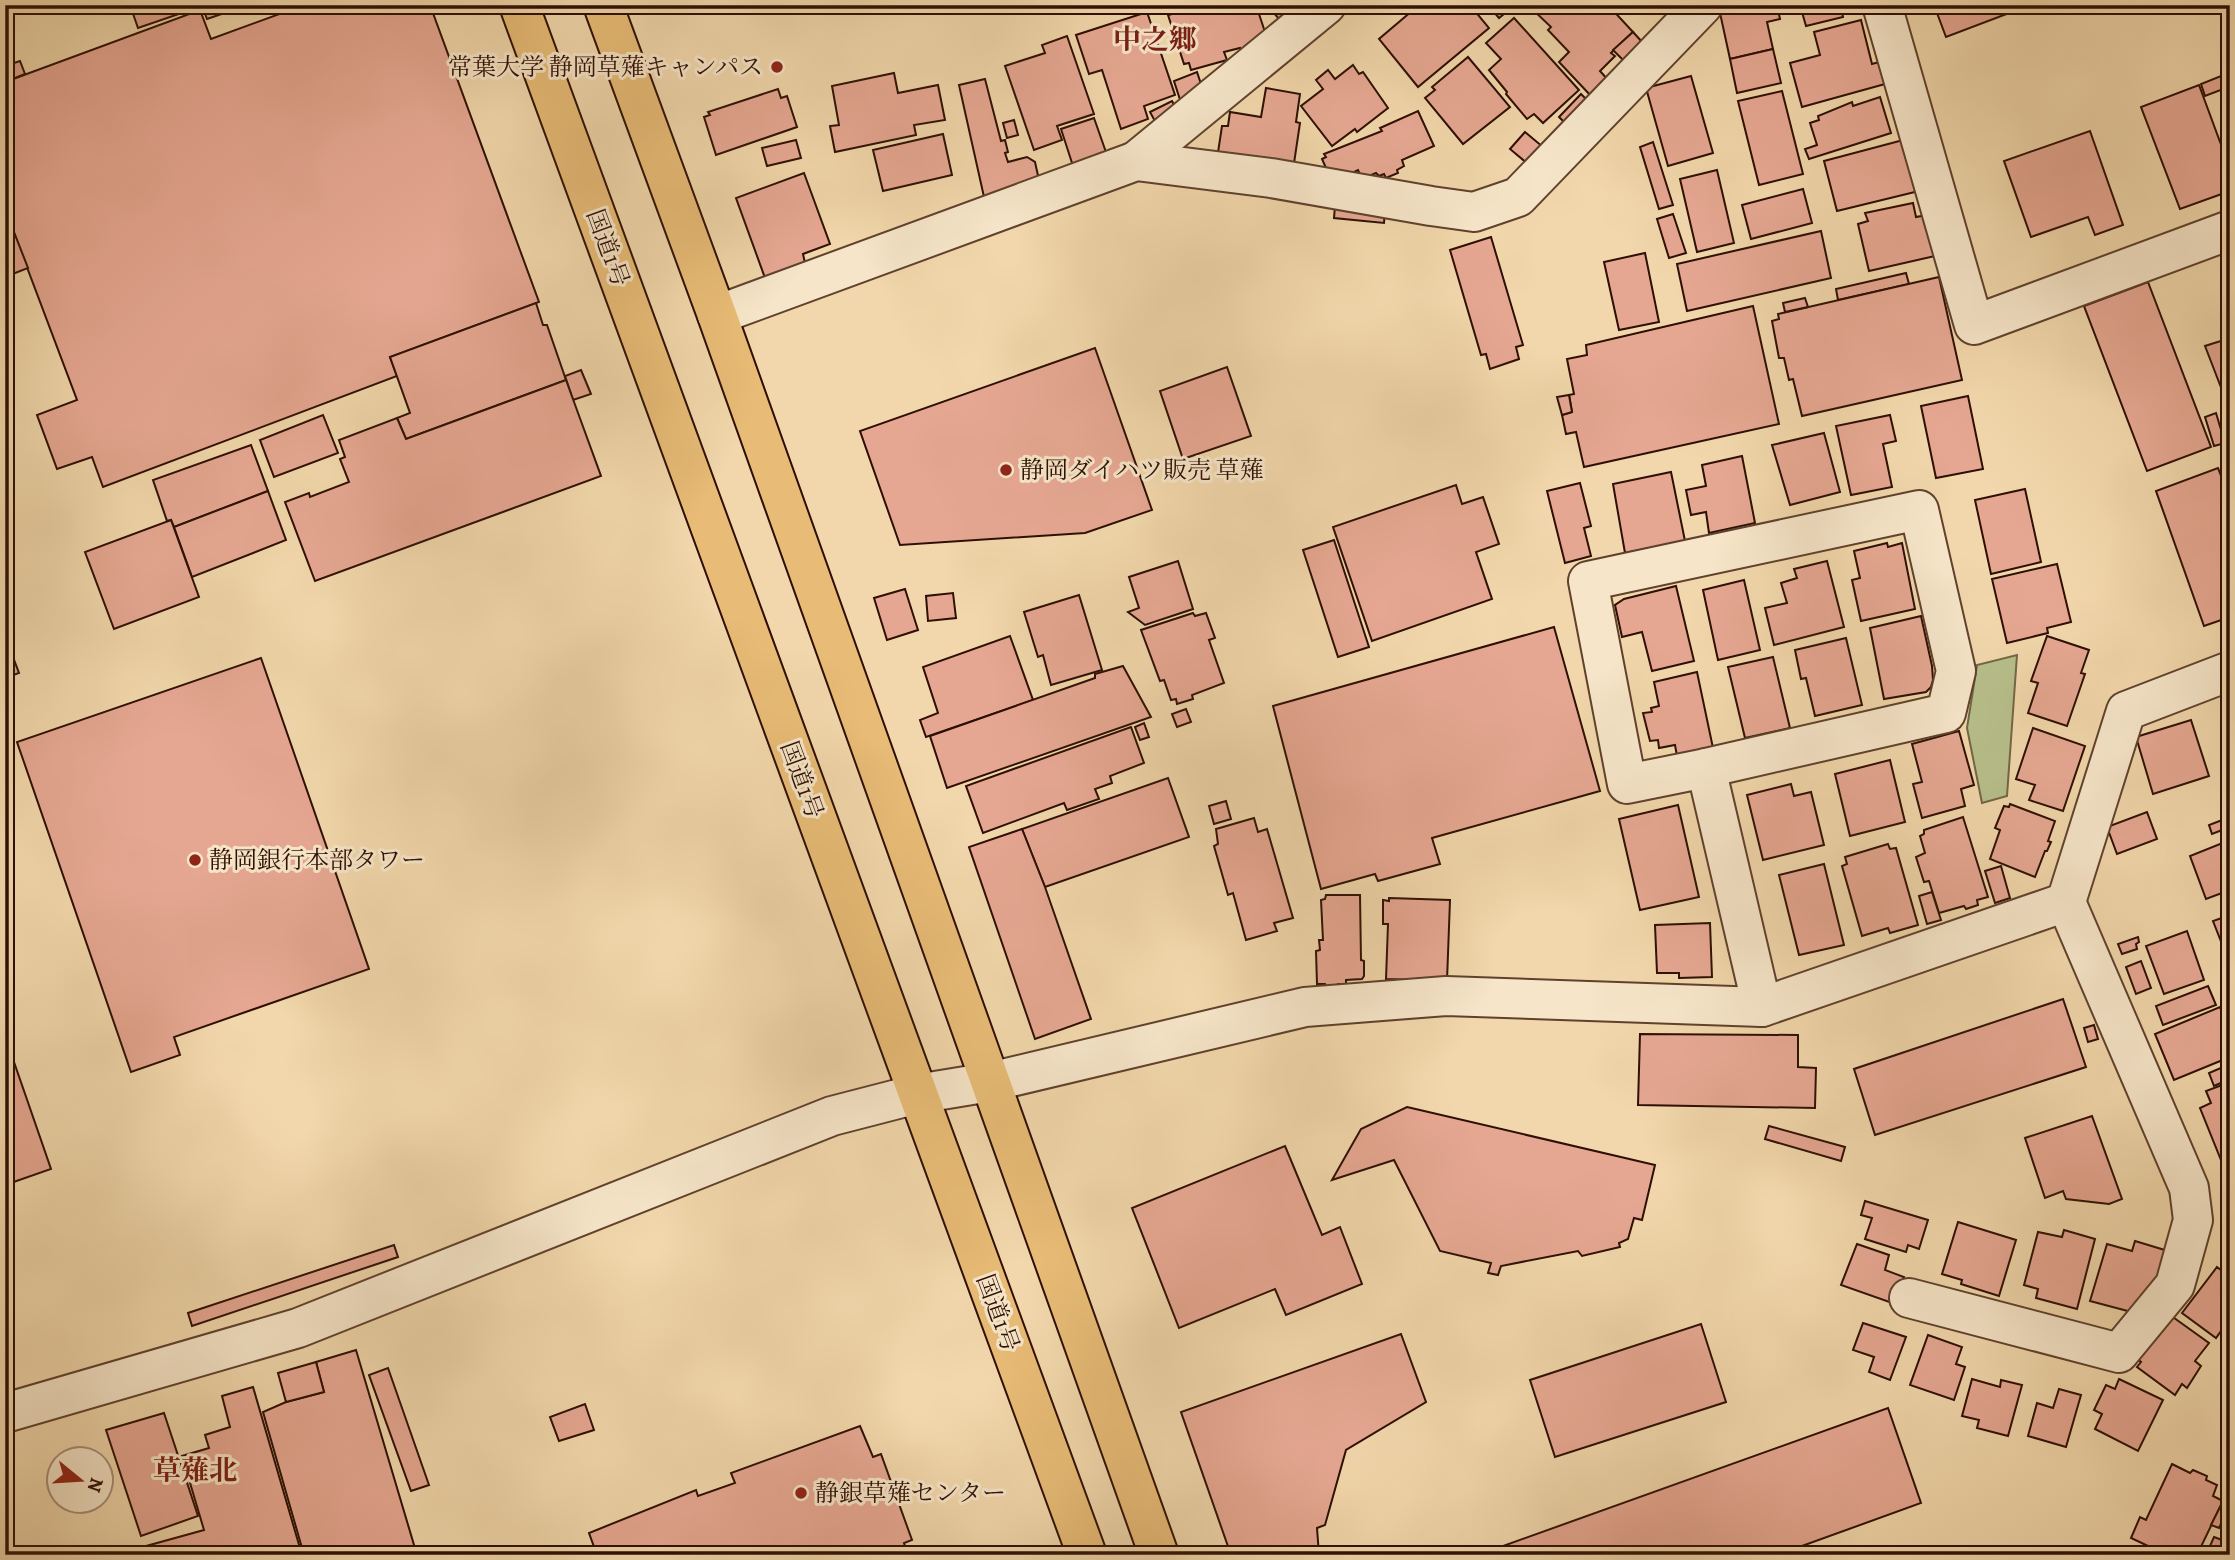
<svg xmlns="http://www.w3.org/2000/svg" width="2235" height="1560" font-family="Alegreya,'Noto Serif JP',serif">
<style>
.green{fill:#b7bf8b;stroke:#726747;stroke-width:2}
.building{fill:#e6a792;stroke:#2e0f03;stroke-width:2}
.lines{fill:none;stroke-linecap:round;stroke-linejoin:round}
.minor-casing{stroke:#5f412d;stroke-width:42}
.highway-casing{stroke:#2e0f03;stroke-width:42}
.minor{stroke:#f6e5c8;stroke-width:38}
.highway{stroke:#e8bc76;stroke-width:38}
.poi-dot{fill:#8f2418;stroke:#f6e5c8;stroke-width:2.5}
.labels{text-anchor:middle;stroke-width:6;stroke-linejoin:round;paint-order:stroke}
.poi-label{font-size:24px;fill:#2e0f03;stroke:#f6e5c8;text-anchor:start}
.street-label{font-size:24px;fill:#2e0f03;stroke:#f6e5c8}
.quarter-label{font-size:28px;font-weight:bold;fill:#7a1f14;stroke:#f6e5c8}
</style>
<rect width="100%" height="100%" fill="#f1d7ab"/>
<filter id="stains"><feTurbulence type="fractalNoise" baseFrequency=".00286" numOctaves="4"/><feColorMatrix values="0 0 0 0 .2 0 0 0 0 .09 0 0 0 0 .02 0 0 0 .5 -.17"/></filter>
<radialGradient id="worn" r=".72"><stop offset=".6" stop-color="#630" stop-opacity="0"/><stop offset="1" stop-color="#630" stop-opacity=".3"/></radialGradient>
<polygon class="green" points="2017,655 2007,796 1982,803 1967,728 1977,665"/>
<g class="building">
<polygon points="130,5 248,5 207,19 202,6 138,28"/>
<polygon points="304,5 430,5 539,302 390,357 397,376 103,487 92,457 57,469 37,415 77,400 5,209 5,82 200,10 211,39"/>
<polygon points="1174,5 1256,5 1268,41 1241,50 1240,48 1224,52 1227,60 1191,70 1189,63 1184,64 1168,15 1172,14 1169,7"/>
<polygon points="1267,5 1312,5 1286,27"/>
<polygon points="1419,5 1470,5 1489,28 1418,87 1379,39"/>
<polygon points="1488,5 1515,5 1499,18"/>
<polygon points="1535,5 1608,5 1633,32 1611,53 1615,56 1600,71 1609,81 1592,97 1559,62 1569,52 1548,30 1551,27 1532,9"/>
<polygon points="1730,5 1777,5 1780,19 1767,22 1773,49 1730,59 1720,13"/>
<polygon points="1831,5 1841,5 1843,17 1806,26 1802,12"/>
<polygon points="1934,5 2025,5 2025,7 1946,37"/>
<polygon points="1147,12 1175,95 1144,106 1148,119 1121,129 1102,70 1089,74 1076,35"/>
<polygon points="1514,18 1579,90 1543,123 1534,114 1527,119 1506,94 1507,92 1489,70 1501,59 1486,43"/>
<polygon points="1861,20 1872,64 1879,62 1885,84 1802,107 1790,63 1820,55 1814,32"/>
<polygon points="1633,32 1643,43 1623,60 1613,50"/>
<polygon points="1067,36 1094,114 1057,126 1062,140 1034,150 1005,66 1045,53 1042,45"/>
<polygon points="1773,49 1781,83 1737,93 1730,59"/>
<polygon points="1468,57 1510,107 1463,144 1425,98 1435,90 1432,87"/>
<polygon points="20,61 25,74 5,82 5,66"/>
<polygon points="1353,65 1359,74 1363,72 1388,108 1357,132 1355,129 1332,146 1301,106 1323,89 1316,80 1328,70 1335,79"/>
<polygon points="1197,72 1205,96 1183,109 1174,81"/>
<polygon points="894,73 898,93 938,85 945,120 914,125 916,135 835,152 830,126 839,125 832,86"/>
<polygon points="1691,76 1713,153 1668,166 1646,88"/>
<polygon points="2221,76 2226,88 2205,96 2201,84"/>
<polygon points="985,79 1001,141 1005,140 1008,152 1005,153 1008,162 1027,157 1035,162 1039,180 984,197 959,85"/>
<polygon points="2199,85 2230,169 2230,191 2180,209 2141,107"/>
<polygon points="1266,88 1300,94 1296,122 1300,123 1293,170 1217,159 1222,126 1228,126 1230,112 1261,117"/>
<polygon points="778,89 781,98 787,96 797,127 716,155 704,117 710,115 708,112"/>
<polygon points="1782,91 1803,174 1759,185 1738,101"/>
<polygon points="1581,94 1589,102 1567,125 1559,117"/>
<polygon points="1880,97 1891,133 1809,159 1805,149 1817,145 1810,123 1819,120 1818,116 1852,102 1853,106"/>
<polygon points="1172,101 1179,114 1157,125 1150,112"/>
<polygon points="1418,111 1434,146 1402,160 1404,166 1397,170 1398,173 1386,178 1384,174 1379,176 1376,173 1362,179 1358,170 1339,179 1329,175 1322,159 1326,157 1324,154 1382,131 1380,128"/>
<polygon points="1094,118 1107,155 1073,166 1061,129"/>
<polygon points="1014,120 1018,135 1007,138 1003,123"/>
<polygon points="2090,131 2123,225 2095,235 2088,217 2031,237 2004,161"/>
<polygon points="1525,132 1543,147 1528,164 1510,149"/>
<polygon points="943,134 952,175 883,191 873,150"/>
<polygon points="1907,139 1919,191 1837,211 1824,161"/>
<polygon points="796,140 801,158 767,166 762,148"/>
<polygon points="1653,142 1673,205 1659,209 1640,147"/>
<polygon points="1717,170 1734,243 1697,252 1680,179"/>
<polygon points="804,173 830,244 803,254 805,263 765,278 736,198"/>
<polygon points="1803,189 1812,223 1751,239 1742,205"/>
<polygon points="1913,203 1916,217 1927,215 1935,256 1869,271 1858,224 1868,221 1865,213"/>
<polygon points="1335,206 1385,211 1384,223 1334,218"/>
<polygon points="5,209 28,268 5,277"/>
<polygon points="1673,214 1686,253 1669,258 1657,219"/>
<polygon points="1821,231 1831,278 1687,311 1677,264"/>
<polygon points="1491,237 1523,345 1516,347 1519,359 1490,369 1486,354 1481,355 1450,250"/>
<polygon points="1645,253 1659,322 1619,330 1604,262"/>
<polygon points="1906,273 1909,284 1838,300 1836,289"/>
<polygon points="1939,277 1962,380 1802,416 1793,379 1789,380 1784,358 1779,358 1772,321 1779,319 1778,314"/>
<polygon points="2148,282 2211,447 2147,471 2084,306"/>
<polygon points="1805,298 1808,307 1785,312 1783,303"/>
<polygon points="536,303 543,325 547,325 566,380 406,439 397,418 410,413 390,357"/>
<polygon points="1753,306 1779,424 1584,467 1576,432 1566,434 1562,415 1572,412 1569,395 1574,394 1567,359 1587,355 1586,345"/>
<polygon points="2230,338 2230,387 2222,390 2205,346"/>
<polygon points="1095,348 1152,510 1085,533 900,545 860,431"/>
<polygon points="1227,367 1251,436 1183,459 1160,391"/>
<polygon points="581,370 591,394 573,400 565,376"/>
<polygon points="566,380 601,476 315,581 285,502 309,493 310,497 349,482 340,459 345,457 339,440 397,418 406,439"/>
<polygon points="1569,395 1572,412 1562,415 1557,397"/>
<polygon points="1968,396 1983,469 1936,478 1921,406"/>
<polygon points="2216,413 2225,443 2214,446 2205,417"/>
<polygon points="323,415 338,453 274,477 260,440"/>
<polygon points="1890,415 1896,441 1883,444 1892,487 1851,495 1836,426"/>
<polygon points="1824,433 1840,492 1790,505 1772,445"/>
<polygon points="251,445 268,491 174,527 171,520 167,521 153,480"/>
<polygon points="1742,456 1755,523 1709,533 1706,512 1691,515 1686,490 1706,486 1702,465"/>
<polygon points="2218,468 2223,481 2230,479 2230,617 2204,626 2156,491"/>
<polygon points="1671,472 1685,541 1625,553 1613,484"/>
<polygon points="1580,483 1591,526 1584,528 1591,556 1565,563 1547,491"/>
<polygon points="1456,485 1462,504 1483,497 1499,544 1476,552 1492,599 1372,641 1333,527"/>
<polygon points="2025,489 2041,562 1991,574 1975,500"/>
<polygon points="268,491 286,540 192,577 174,527"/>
<polygon points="171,520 199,597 114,629 85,552"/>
<polygon points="1334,540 1369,647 1338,657 1303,550"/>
<polygon points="1887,543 1888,547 1902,543 1915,609 1861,621 1852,580 1860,578 1854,551"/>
<polygon points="1178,561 1193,609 1145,625 1128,612 1139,608 1129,577"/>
<polygon points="1827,561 1844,627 1774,645 1765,608 1787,603 1781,583 1797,578 1794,569"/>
<polygon points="2057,564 2071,622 2047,628 2048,633 2007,643 1992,579"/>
<polygon points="1744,580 1760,650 1718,660 1703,590"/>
<polygon points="1676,586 1694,661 1652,671 1642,632 1622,637 1615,605 1624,599"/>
<polygon points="905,589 918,630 887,640 874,598"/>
<polygon points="953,593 956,618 928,621 926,596"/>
<polygon points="1079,595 1102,670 1051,685 1043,655 1038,657 1024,612"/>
<polygon points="1193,613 1195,616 1206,613 1215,638 1209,640 1224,683 1192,695 1193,699 1177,704 1176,699 1171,700 1164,680 1160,681 1141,630"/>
<polygon points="1921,616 1932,666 1933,680 1931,687 1926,692 1884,699 1870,628"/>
<polygon points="1554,627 1600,791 1432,838 1440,864 1378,881 1375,874 1321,889 1273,706"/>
<polygon points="5,636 19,673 5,678"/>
<polygon points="1010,636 1033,700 926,737 920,720 938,713 923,667"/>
<polygon points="2047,636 2089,650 2081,673 2085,674 2067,726 2028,713 2038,683 2031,681"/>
<polygon points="1846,638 1862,705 1815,716 1806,678 1801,679 1795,650"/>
<polygon points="1773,657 1790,728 1745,738 1728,667"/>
<polygon points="261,658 369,969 174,1037 180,1055 131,1072 17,742"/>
<polygon points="1123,666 1151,717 947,788 930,736 1095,678 1095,674"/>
<polygon points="1697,672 1713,748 1677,756 1675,745 1659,748 1658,740 1650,741 1643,713 1652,712 1651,708 1659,706 1654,682"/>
<polygon points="1186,709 1191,722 1177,727 1172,714"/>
<polygon points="2191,720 2209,776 2153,794 2136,737"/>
<polygon points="1144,723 1149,737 1140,740 1135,727"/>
<polygon points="1131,727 1144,763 1110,776 1112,783 1095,789 1099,799 1067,810 1064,803 983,833 966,786"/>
<polygon points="2033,728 2085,746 2063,811 2029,800 2035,785 2016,779"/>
<polygon points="1959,731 1974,785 1961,789 1965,806 1922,818 1913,784 1922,782 1912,744"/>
<polygon points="1890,760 1905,822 1850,836 1835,774"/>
<polygon points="1168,778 1189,837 1045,887 1022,829"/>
<polygon points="1791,784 1794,796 1811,792 1824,845 1763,860 1747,795"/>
<polygon points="1226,801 1231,819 1214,824 1209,806"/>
<polygon points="2010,804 2055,821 2048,841 2051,842 2047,851 2045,851 2035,877 1990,859 2000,830 1995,828 2004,806 2009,807"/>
<polygon points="1678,805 1699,897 1640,910 1619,819"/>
<polygon points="2147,812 2157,839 2117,854 2107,827"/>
<polygon points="1963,817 1988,897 1977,900 1978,905 1966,909 1964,906 1939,913 1929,881 1924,882 1916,857 1925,853 1920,836 1924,834 1924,830"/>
<polygon points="2230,817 2230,827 2212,834 2209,825"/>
<polygon points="1254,818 1258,832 1267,829 1293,918 1274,923 1277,931 1246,940 1233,893 1228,895 1214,846 1218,844 1216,829"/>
<polygon points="1022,829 1045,887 1091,1019 1035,1039 969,847"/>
<polygon points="2230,840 2230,890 2206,899 2190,856"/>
<polygon points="1888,844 1890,849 1896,848 1918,925 1890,933 1888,928 1862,936 1842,866 1847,864 1845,857"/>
<polygon points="1824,864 1844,945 1799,955 1779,875"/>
<polygon points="2001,866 2010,898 1995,903 1985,871"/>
<polygon points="1932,892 1941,920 1927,924 1919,896"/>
<polygon points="1326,895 1360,895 1361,960 1364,961 1364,976 1362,979 1346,980 1346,984 1338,984 1337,987 1326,987 1325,984 1317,984 1316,951 1320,950 1319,940 1323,940 1321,900 1325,899"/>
<polygon points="1389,898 1450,900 1447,981 1386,979 1388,924 1383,924 1383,900 1389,901"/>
<polygon points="2230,915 2230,943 2222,944 2213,921"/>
<polygon points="1710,923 1712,977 1679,978 1679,973 1657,973 1655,925"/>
<polygon points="2187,931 2204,980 2164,994 2146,946"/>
<polygon points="2138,937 2139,942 2136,944 2137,949 2122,954 2118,944"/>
<polygon points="2141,961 2151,988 2136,994 2126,967"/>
<polygon points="2208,986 2216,1005 2163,1025 2156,1006"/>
<polygon points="2063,999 2086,1067 1875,1135 1854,1069"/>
<polygon points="2220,1007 2230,1031 2230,1057 2174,1080 2155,1034"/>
<polygon points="2094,1025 2098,1039 2088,1042 2084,1028"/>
<polygon points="1640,1034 1798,1035 1798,1067 1816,1068 1815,1108 1638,1105"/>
<polygon points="5,1036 51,1169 5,1185"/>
<polygon points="2230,1064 2230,1079 2214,1086 2209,1073"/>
<polygon points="2230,1082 2230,1163 2223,1165 2200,1108 2211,1103 2206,1091"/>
<polygon points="1407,1107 1655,1165 1642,1220 1634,1218 1628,1239 1619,1243 1620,1247 1582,1256 1578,1251 1501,1266 1498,1275 1488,1273 1491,1263 1440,1251 1394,1160 1332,1180 1361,1129"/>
<polygon points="2092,1116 2122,1199 2109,1204 2066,1199 2063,1191 2045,1198 2025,1138"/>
<polygon points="1769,1126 1845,1147 1841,1161 1765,1139"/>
<polygon points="1285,1146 1322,1235 1340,1227 1362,1284 1286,1315 1275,1289 1179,1328 1132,1208"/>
<polygon points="1865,1201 1928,1220 1919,1249 1908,1245 1906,1252 1865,1239 1872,1218 1861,1215"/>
<polygon points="1958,1222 2016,1240 1999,1296 1961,1284 1962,1280 1942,1274"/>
<polygon points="2064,1230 2095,1239 2077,1309 2036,1298 2038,1289 2024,1285 2038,1232 2062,1237"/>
<polygon points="2135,1241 2168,1251 2156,1290 2147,1288 2139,1314 2090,1301 2107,1244 2132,1251"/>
<polygon points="1857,1244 1889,1255 1885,1270 1904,1277 1895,1304 1841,1285"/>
<polygon points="394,1245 398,1257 192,1326 188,1313"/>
<polygon points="2217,1267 2230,1277 2230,1327 2226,1324 2216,1338 2182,1313"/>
<polygon points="2170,1315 2209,1343 2195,1361 2201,1366 2187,1388 2182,1384 2175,1395 2137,1367 2141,1362 2135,1357"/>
<polygon points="1863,1323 1906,1337 1890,1380 1869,1372 1874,1357 1853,1350"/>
<polygon points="1701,1324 1726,1402 1555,1457 1530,1380"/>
<polygon points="1401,1334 1426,1402 1346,1450 1325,1525 1317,1528 1319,1555 1231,1555 1181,1412"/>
<polygon points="1928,1335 1962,1347 1956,1364 1965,1367 1954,1400 1910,1385"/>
<polygon points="356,1350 417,1555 304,1555 263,1412 286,1402 324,1392 316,1362"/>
<polygon points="316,1362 324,1392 286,1402 278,1373"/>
<polygon points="388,1368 429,1485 411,1491 369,1375"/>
<polygon points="1972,1379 2000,1387 2001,1380 2022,1385 2008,1436 1977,1428 1979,1420 1962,1416"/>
<polygon points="2119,1379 2163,1400 2138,1451 2095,1429 2102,1414 2094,1410 2106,1385 2115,1389"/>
<polygon points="253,1387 302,1555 142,1555 139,1548 204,1530 182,1456 209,1448 205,1435 230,1427 222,1396"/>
<polygon points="2059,1389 2081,1395 2066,1447 2028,1436 2037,1403 2053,1408"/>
<polygon points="585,1404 594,1430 559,1441 550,1417"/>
<polygon points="1888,1408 1921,1503 1777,1555 1478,1555"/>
<polygon points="164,1413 198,1516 141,1536 106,1430"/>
<polygon points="860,1426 873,1457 881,1454 912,1540 904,1543 908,1555 597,1555 589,1533 696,1490 698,1496 735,1483 731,1473"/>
<polygon points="2172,1464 2190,1473 2193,1470 2207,1476 2206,1480 2217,1485 2213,1496 2223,1501 2197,1555 2167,1555 2131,1538 2140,1517 2146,1520"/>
<polygon points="2223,1501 2230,1505 2219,1528 2211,1525"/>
<polygon points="2214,1537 2230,1543 2230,1555 2206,1555"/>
</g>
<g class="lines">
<defs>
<g id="minor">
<polyline points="1882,5 1974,325 2230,230"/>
<polyline points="1136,161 1326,5"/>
<polyline points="717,315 1136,161 1271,178 1431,206 1474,212 1518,197 1703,5"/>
<polygon points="1919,510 1956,671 1946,713 1706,768 1627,784 1588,581"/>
<polyline points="1706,768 1762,1007"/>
<polyline points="1909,1298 2119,1353 2175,1285 2193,1220 2189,1188 2066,902"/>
<polyline points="5,1413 298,1328 832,1116 917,1094 990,1082 1305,1007 1446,996 1762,1007 2066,902 2126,711 2230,671"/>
</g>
<g id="highway">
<polyline points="519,5 1087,1555"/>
<polyline points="603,5 717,315 1159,1555"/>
</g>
</defs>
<use href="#minor" class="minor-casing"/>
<use href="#highway" class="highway-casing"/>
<use href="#minor" class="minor"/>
<use href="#highway" class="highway"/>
</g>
<g class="poi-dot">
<circle cx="777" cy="67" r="7"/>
<circle cx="1006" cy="470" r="7"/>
<circle cx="195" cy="860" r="7"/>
<circle cx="801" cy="1493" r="7"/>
</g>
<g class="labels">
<g class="poi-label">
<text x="763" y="75" text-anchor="end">常葉大学 静岡草薙キャンパス</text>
<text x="1020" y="478">静岡ダイハツ販売 草薙</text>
<text x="209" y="868">静岡銀行本部タワー</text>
<text x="815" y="1501">静銀草薙センター</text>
</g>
<g class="street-label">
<text transform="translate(608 248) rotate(70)" y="8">国道1号</text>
<text transform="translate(802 780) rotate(70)" y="8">国道1号</text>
<text transform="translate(998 1313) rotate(70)" y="8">国道1号</text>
</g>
<g class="quarter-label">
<text x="1155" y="49">中之郷</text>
<text x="195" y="1480">草薙北</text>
</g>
</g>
<rect width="2235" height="1560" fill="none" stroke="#f1d7ab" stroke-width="28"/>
<rect x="7" y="7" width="2221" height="1546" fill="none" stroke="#2e0f03" stroke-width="3.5"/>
<rect x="14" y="14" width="2207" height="1532" fill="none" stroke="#2e0f03" stroke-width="2"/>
<g transform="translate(80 1480) rotate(108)"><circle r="33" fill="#f6e5c8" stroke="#a68f79" stroke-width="2"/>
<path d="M0-5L12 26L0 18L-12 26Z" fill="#8f2418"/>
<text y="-10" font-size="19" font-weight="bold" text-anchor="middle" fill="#2e0f03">N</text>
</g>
<rect width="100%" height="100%" filter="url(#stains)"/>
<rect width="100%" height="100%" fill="url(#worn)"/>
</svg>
